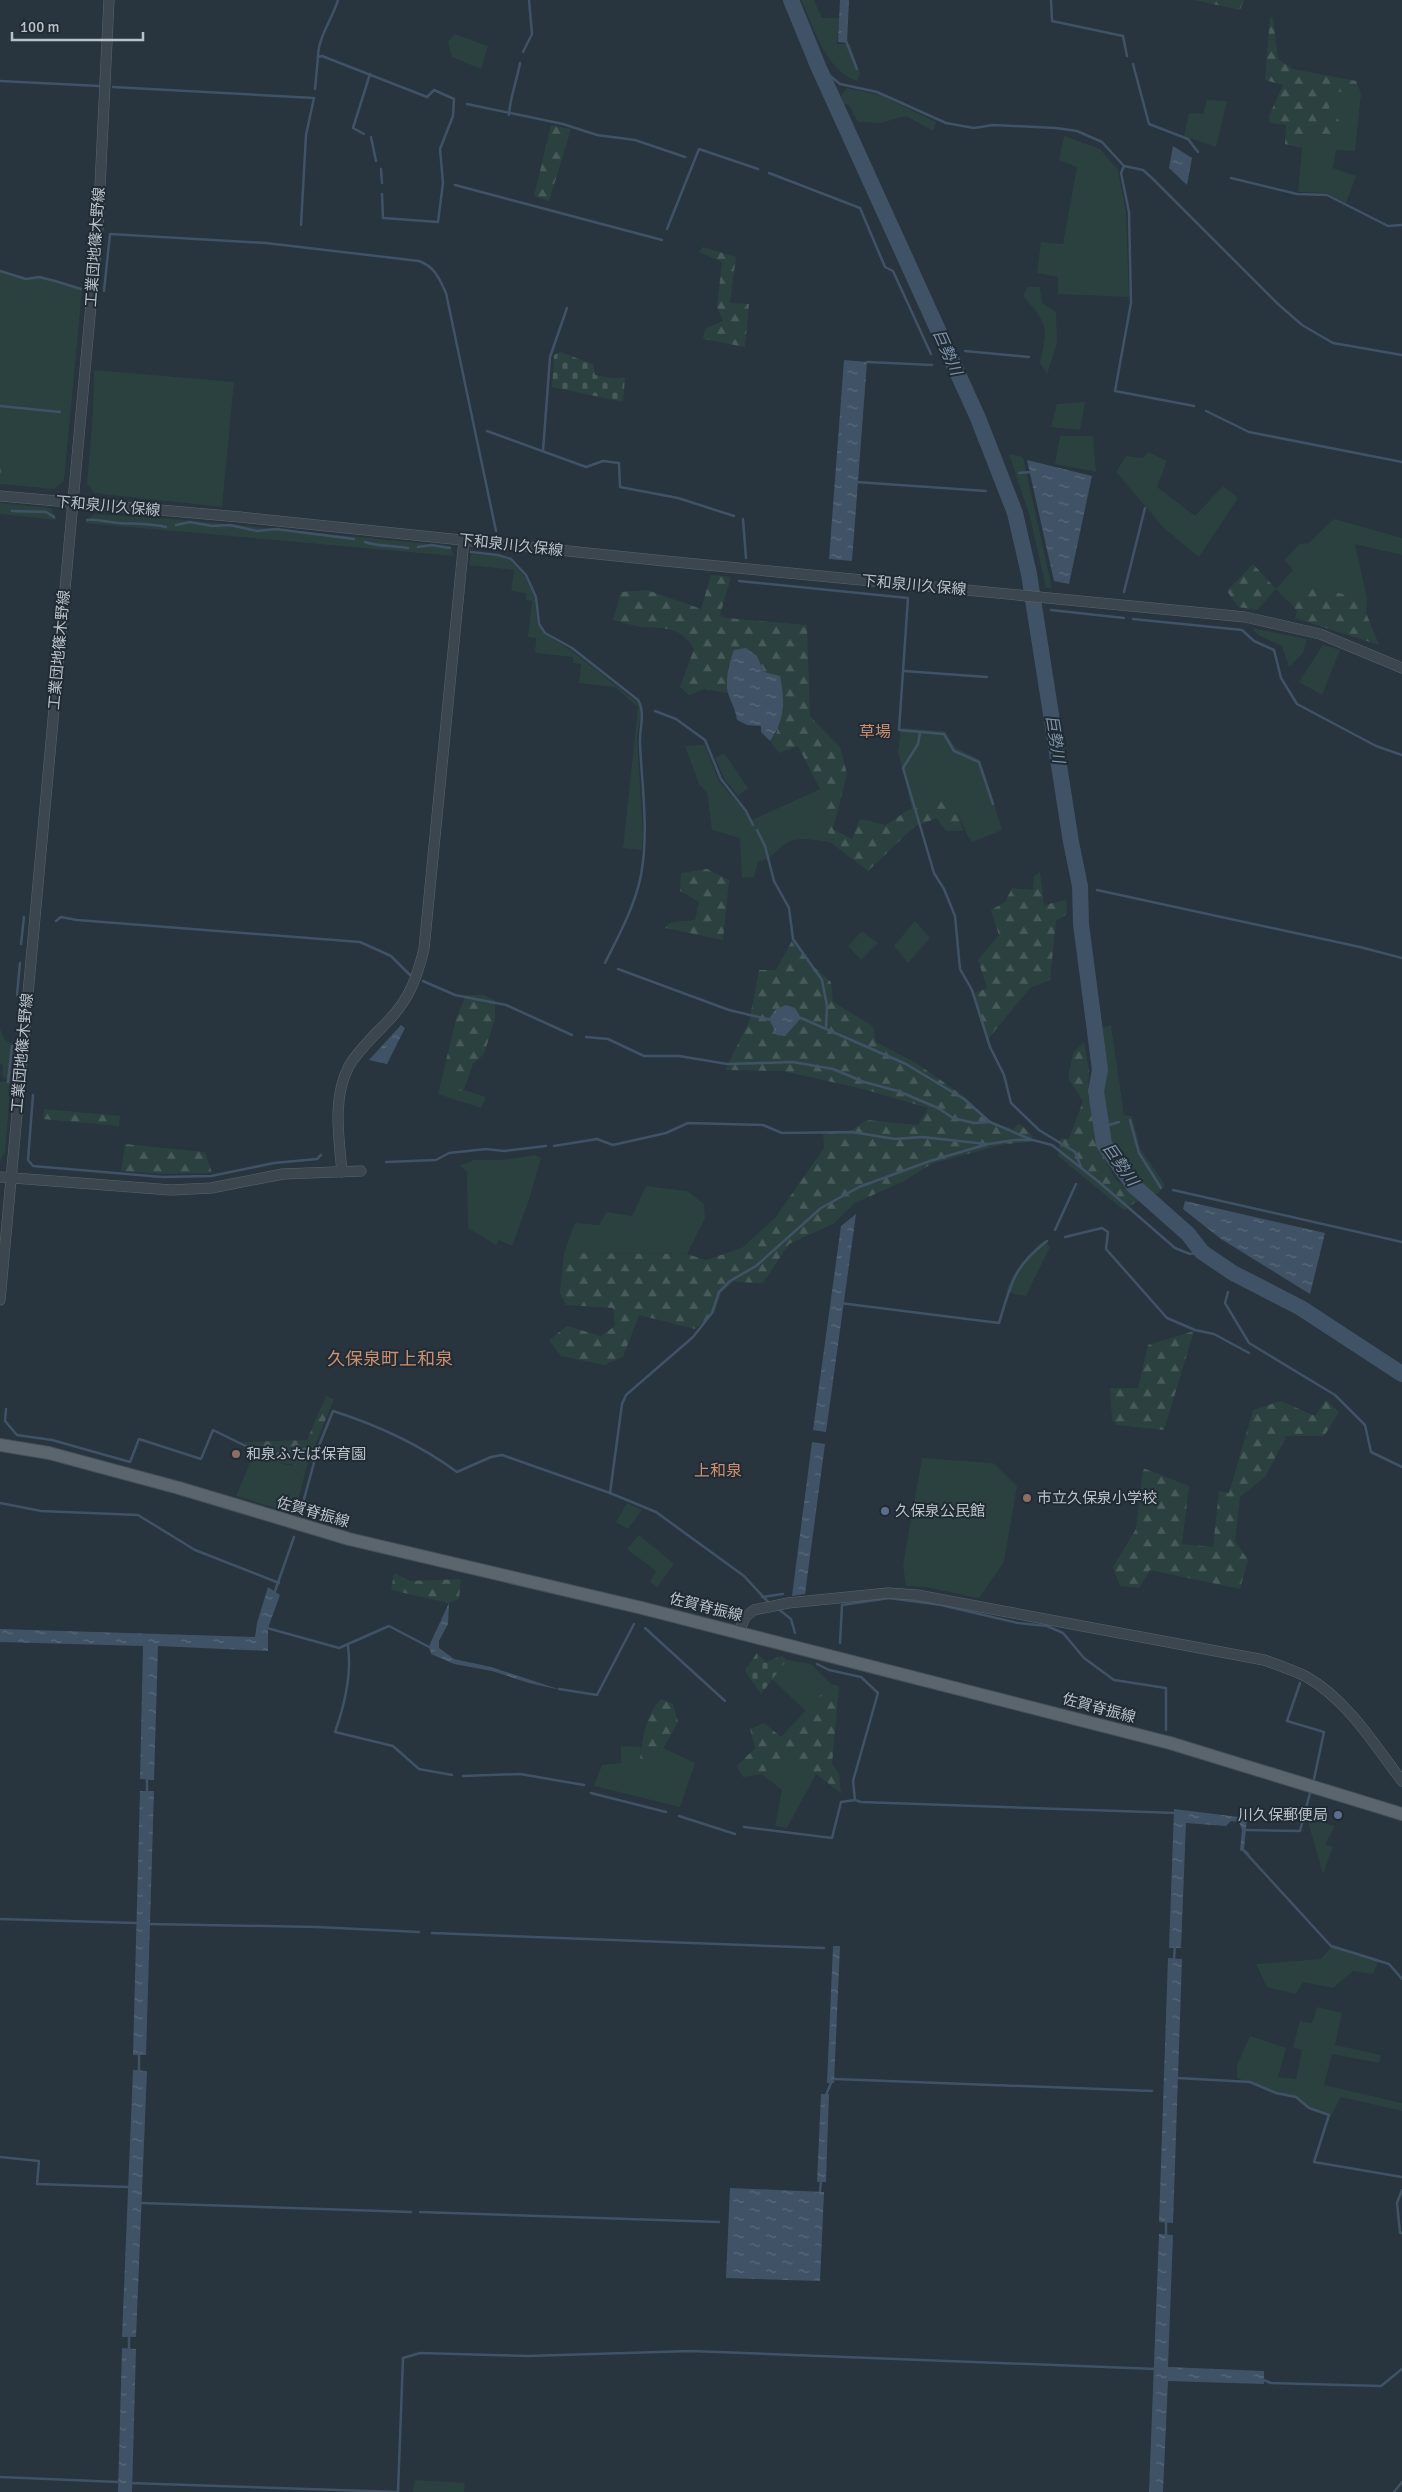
<svg xmlns="http://www.w3.org/2000/svg" width="1402" height="2492" font-family="Signika,'Noto Sans JP',sans-serif">
<style>
.green{fill:#2b4140}
.forest{fill:url(#forest-firs)}
.cemetery{fill:url(#cemetery-stones)}
.water{fill:url(#water-ripples)}
.lines{fill:none;stroke-linecap:round;stroke-linejoin:round}
.stream{stroke:#405366;stroke-width:2.5}
.river{stroke:#405366;stroke-width:16}
.minor-casing{stroke:#5a646c;stroke-width:11}
.major-casing{stroke:#464f58;stroke-width:14}
.minor{stroke:#3c464f;stroke-width:10}
.major{stroke:#5a656e;stroke-width:12}
.education-dot{fill:#8d6e63;stroke:#212b34;stroke-width:2}
.service-dot{fill:#5c6f8a;stroke:#212b34;stroke-width:2}
.labels{text-anchor:middle;stroke-width:4;stroke-linejoin:round;paint-order:stroke}
.street-label{font-size:15px;fill:#b9c1c9;stroke:#212b34}
.poi-label{font-size:15px;fill:#b9c1c9;stroke:#212b34;text-anchor:start}
.water-label{font-size:16px;font-style:italic;fill:#7c94a9;stroke:#212b34}
.neighbourhood-label{font-size:16px;fill:#cc8f71;stroke:#212b34}
.quarter-label{font-size:18px;fill:#cc8f71;stroke:#212b34}
</style>
<defs>
<pattern id="forest-firs" width="22" height="20" patternUnits="userSpaceOnUse" patternTransform="scale(1.25)"><rect width="22" height="20" fill="#2b4140"/><path d="M5 1l3.5 6h-7zM16 11l3.5 6h-7z" fill="#485b5a"/></pattern>
<pattern id="cemetery-stones" width="16" height="16" patternUnits="userSpaceOnUse" patternTransform="scale(1.25)"><rect width="16" height="16" fill="#2b4140"/><path d="M2 7V4a2 2 0 0 1 4 0v3zM10 15v-3a2 2 0 0 1 4 0v3z" fill="#485b5a"/></pattern>
<pattern id="water-ripples" width="26" height="14" patternUnits="userSpaceOnUse" patternTransform="scale(1.25)"><rect width="26" height="14" fill="#405366"/><path d="M2 4q2-2 4 0t4 0M15 11q2-2 4 0t4 0" fill="none" stroke="#5a6a7b"/></pattern>
</defs>
<rect width="100%" height="100%" fill="#28343e"/>
<g class="green">
<path d="M801,0H814L822,18H839L837,44H850L860,74L857,81C824,69 815,29 801,0Z"/>
<polygon points="454,34 488,46 481,69 452,57 448,42"/>
<polygon points="847,88 880,95 936,122 933,131 906,116 880,123 858,122 849,105 844,104 841,96"/>
<polygon points="1333,90 1361,94 1355,151 1336,150 1333,168 1356,176 1346,203 1327,193 1298,192 1302,148 1316,133 1336,136 1328,113"/>
<polygon points="1207,100 1227,101 1216,147 1184,136 1189,113 1203,114"/>
<polygon points="1064,136 1100,149 1118,170 1126,212 1129,297 1058,294 1058,277 1037,273 1041,242 1063,244 1077,167 1059,160"/>
<polygon points="0,272 26,279 39,278 82,290 64,481 54,489 0,484"/>
<path d="M1027,287H1040L1042,303L1056,312L1057,343L1047,374L1040,363C1048,326 1048,324 1023,296Z"/>
<polygon points="94,370 234,382 222,507 94,493 87,483 93,413"/>
<polygon points="1085,402 1080,430 1051,427 1057,404"/>
<polygon points="1060,436 1093,436 1096,472 1055,464"/>
<polygon points="1148,452 1167,461 1157,487 1195,516 1223,486 1238,498 1199,557 1164,528 1116,472 1126,456 1143,458"/>
<polygon points="1009,454 1023,457 1052,588 1046,588 1030,517"/>
<polygon points="0,503 51,508 57,520 0,514"/>
<polygon points="94,514 186,520 450,546 454,556 84,523"/>
<polygon points="1334,519 1402,538 1402,555 1355,544 1367,598 1310,588 1291,604 1276,589 1293,570 1285,560 1299,544 1309,543"/>
<polygon points="471,554 498,556 511,561 525,577 535,598 537,624 543,633 572,651 638,703 642,709 637,737 643,835 642,850 623,848 638,707 615,687 579,683 581,664 573,663 573,657 535,653 536,638 528,637 532,601 526,600 526,593 511,591 514,570 469,565"/>
<polygon points="1252,628 1307,639 1303,653 1289,667 1282,646 1258,635"/>
<polygon points="1323,645 1340,650 1322,695 1299,682"/>
<path d="M901,728L945,731L955,747L980,760L1002,830L972,842C961,828 961,812 950,799L912,809L898,752Z"/>
<path d="M705,745L719,781L752,820L820,789L830,842C818,841 798,836 787,843C776,850 772,859 758,862L754,877L742,878L740,838L712,830L707,793L699,784L685,746Z"/>
<polygon points="724,753 748,788 738,796 724,778 715,758"/>
<polygon points="915,921 930,938 908,963 894,946"/>
<polygon points="862,931 878,943 861,960 848,946"/>
<path d="M1111,1025L1124,1115L1132,1116L1140,1148L1165,1185L1158,1194C1126,1195 1101,1119 1099,1092C1098,1083 1104,1074 1105,1066C1105,1053 1102,1040 1101,1028Z"/>
<polygon points="0,1029 5,1040 14,1045 5,1152 0,1162 0,1082 8,1081 2,1075 3,1066 0,1063"/>
<polygon points="446,1061 458,1064 452,1086 486,1097 481,1108 438,1094"/>
<polygon points="535,1155 541,1158 529,1200 512,1246 499,1240 496,1245 468,1228 467,1171 459,1166 474,1160 503,1160"/>
<polygon points="646,1186 687,1191 704,1204 705,1218 687,1254 564,1253 575,1223 599,1225 606,1212 632,1216"/>
<path d="M1044,1240L1050,1247L1026,1296L1006,1292C1013,1270 1027,1255 1044,1240Z"/>
<polygon points="254,1453 287,1465 307,1465 295,1514 236,1496"/>
<polygon points="922,1458 993,1463 1017,1486 1004,1562 979,1598 926,1587 906,1586 903,1565"/>
<polygon points="627,1503 642,1510 628,1529 616,1522"/>
<polygon points="639,1535 674,1564 657,1587 650,1582 656,1571 627,1549"/>
<polygon points="787,1660 811,1664 831,1684 807,1712 772,1679"/>
<polygon points="621,1746 641,1747 640,1759 656,1760 663,1748 695,1763 680,1807 594,1786 602,1765 621,1763"/>
<polygon points="787,1751 816,1774 787,1828 775,1826 782,1790 762,1774"/>
<polygon points="1307,1818 1335,1826 1325,1845 1333,1846 1323,1874"/>
<polygon points="1333,1945 1379,1959 1373,1974 1353,1971 1333,1988 1303,1982 1296,1994 1267,1987 1256,1964 1321,1959"/>
<polygon points="1317,2007 1342,2013 1335,2045 1381,2055 1379,2063 1332,2054 1324,2085 1402,2103 1402,2111 1341,2097 1331,2116 1309,2108 1296,2097 1276,2093 1237,2078 1237,2065 1250,2036 1286,2048 1278,2077 1296,2079 1302,2050 1293,2047 1300,2021 1312,2023"/>
<polygon points="415,2480 465,2483 464,2492 413,2492"/>
</g>
<g class="forest">
<polygon points="1194,0 1244,0 1240,10"/>
<polygon points="1270,17 1273,18 1278,59 1293,69 1356,81 1361,94 1333,91 1328,113 1339,120 1335,136 1316,133 1302,148 1285,144 1286,125 1270,123 1269,116 1283,85 1265,80"/>
<polygon points="551,125 571,129 549,201 534,196"/>
<polygon points="703,247 736,257 730,303 749,304 745,347 703,339 705,329 723,321 717,307 722,262 699,252"/>
<polygon points="1253,564 1276,589 1257,610 1238,607 1227,591"/>
<path d="M711,575L731,577L720,615L726,618L807,625L810,716L840,747L847,774L833,829L852,839L860,819L886,825L908,810L950,799L957,808L963,831H946L937,818L914,827L868,871L830,842L820,789L798,746L779,753L770,741L777,732L764,672L757,656L728,665V693L704,689L689,695L680,687L694,649C680,626 667,629 643,627C633,626 623,622 613,620L621,592L647,590L701,609Z"/>
<polygon points="1310,588 1367,598 1366,613 1379,645 1295,618 1297,611 1291,604"/>
<polygon points="707,869 729,880 723,940 665,928 669,923 695,920 699,902 680,891 681,873"/>
<polygon points="1040,872 1044,905 1066,900 1067,914 1056,921 1050,980 1030,988 987,1040 972,994 987,988 978,960 999,935 991,910 1005,902 1012,888 1033,890 1034,876"/>
<polygon points="793,939 808,962 831,982 833,1002 873,1026 876,1042 916,1063 965,1097 990,1121 1013,1129 1019,1123 1033,1136 1030,1142 1004,1144 931,1164 904,1181 855,1203 833,1224 789,1244 763,1283 733,1282 721,1293 715,1312 695,1329 639,1315 623,1357 604,1365 561,1356 549,1340 567,1326 601,1336 615,1326 613,1308 566,1305 560,1293 564,1253 687,1254 706,1260 742,1248 775,1218 824,1148 823,1132 850,1131 867,1120 918,1125 928,1108 863,1089 783,1071 725,1070 749,1022 759,970 776,970"/>
<polygon points="466,995 482,995 495,1000 495,1019 484,1054 473,1064 463,1092 452,1086 458,1064 446,1061 456,1019"/>
<polygon points="1084,1042 1089,1070 1088,1097 1096,1120 1099,1148 1115,1179 1139,1200 1124,1210 1058,1156 1060,1138 1069,1139 1083,1101 1068,1078 1073,1053"/>
<polygon points="44,1109 120,1116 119,1126 43,1119"/>
<polygon points="125,1144 205,1152 212,1173 160,1174 121,1171"/>
<polygon points="1194,1331 1164,1430 1117,1425 1112,1420 1110,1388 1138,1388 1148,1345"/>
<path d="M326,1396L334,1399L307,1465C283,1466 261,1459 243,1442L307,1440Z"/>
<polygon points="1326,1400 1339,1412 1324,1436 1286,1436 1266,1476 1240,1497 1235,1541 1248,1560 1240,1589 1150,1570 1139,1588 1120,1586 1113,1567 1136,1529 1143,1468 1189,1486 1182,1544 1213,1547 1219,1491 1229,1493 1253,1410 1281,1401 1315,1416"/>
<polygon points="394,1573 411,1581 461,1579 459,1599 449,1603 391,1590"/>
<polygon points="831,1684 839,1686 832,1764 839,1774 841,1793 787,1752 762,1774 743,1777 737,1766 755,1748 750,1729 764,1723 781,1737"/>
<path d="M661,1699L673,1704L678,1722L656,1761L640,1760C642,1739 646,1714 661,1699Z"/>
</g>
<g class="cemetery">
<polygon points="560,352 593,364 595,375 615,379 625,377 623,402 552,387 554,355"/>
<polygon points="757,1653 766,1662 782,1656 787,1660 761,1694 745,1671"/>
</g>
<g class="water">
<polygon points="840,0 849,0 847,43 838,42"/>
<polygon points="1173,146 1192,158 1187,185 1169,168"/>
<polygon points="844,360 867,362 852,561 829,559"/>
<polygon points="1027,460 1092,476 1069,584 1054,581"/>
<path d="M746,648L757,656L764,672L780,676C785,701 785,720 770,741L761,732V726L747,725L737,720C736,710 731,703 728,693C725,680 729,663 734,650Z"/>
<polygon points="786,1005 795,1008 801,1018 785,1036 777,1035 769,1019 776,1009"/>
<polygon points="401,1025 405,1028 387,1064 369,1060"/>
<polygon points="1185,1201 1325,1233 1310,1294 1221,1239 1183,1209"/>
<polygon points="856,1214 826,1432 813,1430 841,1226"/>
<polygon points="812,1442 825,1444 805,1594 792,1596"/>
<polygon points="268,1587 280,1595 268,1628 268,1651 158,1646 154,1780 140,1779 143,1646 0,1642 0,1629 255,1637 257,1623"/>
<polygon points="449,1603 448,1624 439,1641 439,1648 454,1659 491,1667 561,1690 529,1683 492,1671 454,1664 431,1654 429,1646"/>
<polygon points="140,1791 154,1791 146,2055 133,2055"/>
<polygon points="1174,1809 1247,1818 1244,1849 1251,1855 1240,1850 1242,1830 1239,1822 1231,1821 1226,1826 1186,1823 1181,1948 1169,1948"/>
<polygon points="833,1946 840,1946 834,2083 827,2083"/>
<polygon points="1168,1958 1182,1959 1173,2223 1159,2222"/>
<polygon points="133,2070 147,2071 136,2337 122,2337"/>
<polygon points="821,2094 829,2094 826,2182 817,2182"/>
<polygon points="730,2188 824,2192 820,2281 726,2278"/>
<polygon points="1159,2234 1173,2235 1168,2367 1264,2371 1264,2384 1168,2381 1163,2492 1149,2492"/>
<polygon points="122,2348 136,2349 132,2492 118,2492"/>
</g>
<g class="lines">
<g class="stream">
<polyline points="1051,0 1052,21 1123,36 1127,56"/>
<polyline points="846,41 857,69"/>
<polyline points="523,52 532,34 529,0"/>
<path d="M318,57C318,37 332,20 338,0"/>
<polyline points="1133,64 1149,124 1188,139 1198,152"/>
<polyline points="818,66 840,84 877,92 946,123 974,128 993,125 1056,128 1077,131 1102,142 1124,166 1143,170 1152,178 1278,304 1302,325 1333,343 1402,355"/>
<polyline points="0,81 99,86"/>
<polyline points="113,87 314,98 306,135 301,225"/>
<polyline points="315,89 318,57 322,56 427,97 434,90 454,99 453,116 440,149 443,183 438,222 383,218 382,194"/>
<polyline points="467,104 563,124 597,135 635,140 685,157"/>
<path d="M509,115C510,96 517,81 520,63"/>
<polyline points="364,134 353,128 370,74"/>
<polyline points="371,137 376,161"/>
<polyline points="1124,166 1121,173 1129,212 1131,303 1115,391 1194,406"/>
<polyline points="381,169 382,183"/>
<polyline points="769,173 860,208 885,267 893,271 931,354"/>
<polyline points="1231,178 1297,194 1327,195 1388,226 1402,225"/>
<polyline points="455,185 662,240"/>
<polyline points="667,229 699,149 758,169"/>
<polyline points="0,271 26,279 39,277 55,281 81,289"/>
<path d="M104,291L110,234L266,243L419,261C435,267 439,278 446,293L496,531"/>
<polyline points="965,351 1029,357"/>
<polyline points="867,362 932,365"/>
<polyline points="0,406 60,412"/>
<polyline points="1206,411 1249,432 1402,462"/>
<polyline points="487,431 586,467 603,461 619,463 620,487 678,498 734,516"/>
<polyline points="543,451 550,357 567,308"/>
<polyline points="0,470 0,472"/>
<polyline points="1019,473 1031,472"/>
<polyline points="856,482 986,491"/>
<polyline points="12,511 46,512 54,517"/>
<polyline points="743,519 746,558"/>
<path d="M87,520C99,519 107,522 119,523C135,524 150,523 166,527"/>
<polyline points="176,525 190,522 212,526 230,525 257,531 276,529 354,539"/>
<path d="M365,542C379,547 393,545 408,548"/>
<polyline points="418,547 431,545 450,548"/>
<path d="M471,552L498,555L511,559L526,575L536,597L539,624L545,633L572,648L638,700C646,713 639,729 640,744C642,787 649,832 641,875C635,906 619,935 605,963"/>
<polyline points="739,581 908,598 899,730 944,734 954,751 979,762 993,804"/>
<polyline points="1124,592 1145,508"/>
<polyline points="1051,610 1124,618"/>
<polyline points="1133,619 1242,630 1254,641 1274,650 1281,678 1297,704 1376,746 1402,755"/>
<polyline points="904,671 987,677"/>
<polyline points="655,711 676,719 705,740 721,779 746,811 753,825"/>
<polyline points="920,732 918,744 903,768 934,873 944,889 955,916 960,969 972,990 990,1047 1004,1075 1011,1103 1039,1130 1075,1152 1081,1167"/>
<polyline points="757,830 765,846 774,881 789,908 793,939 822,980 827,1006 826,1027"/>
<polyline points="1097,890 1360,947 1402,958"/>
<polyline points="56,921 61,917 77,920 360,942 391,956 410,975"/>
<polyline points="21,944 24,917"/>
<polyline points="618,969 729,1010 771,1020"/>
<polyline points="423,981 455,995 506,1005 572,1035"/>
<polyline points="17,995 20,963"/>
<polyline points="801,1018 906,1064 964,1099 990,1122 1032,1140"/>
<polyline points="586,1037 608,1039 644,1056 679,1056 727,1064 793,1062 833,1069 864,1082 898,1091 938,1108 953,1118 974,1123 990,1122"/>
<polyline points="8,1082 12,1046"/>
<polyline points="33,1095 28,1160 33,1166 162,1177 211,1176 274,1163 317,1159 321,1155"/>
<polyline points="1130,1120 1139,1153 1161,1188"/>
<polyline points="1102,1123 1109,1125 1119,1122"/>
<polyline points="554,1146 597,1139 613,1145 666,1133 688,1123 763,1125 782,1133 852,1132 895,1139 922,1137 986,1144"/>
<polyline points="386,1162 436,1160 449,1153 486,1149 504,1151 546,1146"/>
<polyline points="1173,1190 1402,1242"/>
<polyline points="1055,1230 1076,1184"/>
<polyline points="1065,1237 1102,1228 1108,1232 1106,1249 1167,1318 1195,1330 1214,1334 1249,1353"/>
<polyline points="1228,1292 1225,1303 1249,1343 1335,1395 1365,1425 1371,1452 1402,1467"/>
<path d="M840,1303L999,1323C1011,1284 1013,1267 1047,1241"/>
<polyline points="6,1409 5,1421 17,1435 52,1440 130,1462 139,1439 201,1459 213,1430 266,1456 309,1448"/>
<polyline points="610,1493 622,1404 626,1395 693,1337 712,1313 719,1292 730,1281 756,1266 821,1208 859,1187 930,1161 988,1144 1016,1140 1033,1140 1052,1145 1099,1182 1175,1248 1190,1254 1202,1252"/>
<polyline points="0,1503 41,1511 138,1515 195,1550 279,1583"/>
<path d="M301,1510L318,1448L333,1411C377,1425 419,1444 457,1472L491,1457L502,1455L610,1493L656,1512L744,1576L770,1604"/>
<polyline points="274,1594 294,1537"/>
<polyline points="762,1597 783,1594"/>
<polyline points="777,1608 791,1619 795,1633"/>
<polyline points="267,1628 339,1648 389,1626 431,1648"/>
<polyline points="645,1628 725,1701"/>
<polyline points="840,1643 842,1605 889,1598 941,1605 1018,1623 1047,1626 1063,1633 1084,1658 1114,1680 1166,1688 1166,1730"/>
<path d="M348,1646C352,1675 345,1704 335,1732L393,1746L419,1769L452,1775"/>
<polyline points="817,1664 829,1670 861,1677 878,1693 853,1781 855,1800 861,1802 1177,1813"/>
<polyline points="1300,1683 1287,1721 1324,1732 1314,1779"/>
<polyline points="559,1689 597,1695 634,1624"/>
<polyline points="463,1776 520,1774 584,1785"/>
<polyline points="591,1793 666,1812"/>
<polyline points="147,1794 147,1777"/>
<polyline points="679,1816 735,1834"/>
<polyline points="744,1827 832,1838 841,1802 855,1800"/>
<polyline points="1245,1830 1300,1831 1310,1793"/>
<polyline points="1245,1852 1331,1946 1389,1964 1402,1979"/>
<polyline points="0,1919 136,1923"/>
<polyline points="150,1924 317,1927 419,1932"/>
<polyline points="432,1933 824,1948"/>
<polyline points="1174,1960 1175,1945"/>
<polyline points="139,2074 139,2054"/>
<polyline points="1178,2078 1250,2082 1276,2093 1296,2097 1309,2108 1329,2115 1314,2162 1402,2177"/>
<polyline points="835,2079 1152,2091"/>
<polyline points="826,2095 831,2083"/>
<polyline points="0,2157 39,2161 37,2184 128,2187"/>
<polyline points="1402,2190 1397,2203 1400,2233 1402,2233"/>
<polyline points="820,2191 821,2181"/>
<polyline points="141,2203 411,2212"/>
<polyline points="420,2212 719,2222"/>
<polyline points="1166,2237 1166,2220"/>
<polyline points="129,2351 129,2334"/>
<polyline points="1261,2379 1271,2383 1381,2386 1402,2369"/>
<polyline points="0,2477 118,2482"/>
<polyline points="129,2483 398,2492 403,2358 420,2353 528,2356 691,2351 1156,2369"/>
<polyline points="1394,2492 1402,2482"/>
</g>
<polyline class="river" points="791,0 818,66 978,418 1015,513 1029,574 1071,842 1080,886 1081,924 1100,1070 1096,1091 1104,1144 1134,1186 1188,1234 1202,1252 1233,1273 1301,1308 1402,1374"/>
<defs>
<g id="minor">
<polyline points="0,496 240,517 665,561 1245,617 1320,634 1402,668"/>
<path d="M342,1172C339,1138 332,1098 349,1066C360,1048 375,1035 389,1020C410,998 417,977 424,949L464,540"/>
<polyline points="0,1177 171,1190 211,1188 283,1174 361,1171"/>
<polyline points="0,1300 98,228 109,0"/>
<path d="M739,1632L745,1617L754,1610L788,1603L888,1593L917,1595L1264,1660C1278,1665 1293,1670 1307,1677C1348,1701 1374,1744 1402,1781"/>
</g>
<polyline id="major" points="0,1445 49,1453 179,1488 349,1539 642,1608 1170,1743 1402,1814"/>
</defs>
<use href="#minor" class="minor-casing"/>
<use href="#major" class="major-casing"/>
<use href="#minor" class="minor"/>
<use href="#major" class="major"/>
</g>
<g class="education-dot">
<circle cx="236" cy="1454" r="5"/>
<circle cx="1027" cy="1498" r="5"/>
</g>
<g class="service-dot">
<circle cx="885" cy="1511" r="5"/>
<circle cx="1338" cy="1815" r="5"/>
</g>
<g class="labels">
<g class="street-label">
<text transform="translate(95 247) rotate(-86)" y="5">工業団地篠木野線</text>
<text transform="translate(108 506) rotate(5)" y="5">下和泉川久保線</text>
<text transform="translate(511 545) rotate(6)" y="5">下和泉川久保線</text>
<text transform="translate(914 585) rotate(5)" y="5">下和泉川久保線</text>
<text transform="translate(59 650) rotate(-85)" y="5">工業団地篠木野線</text>
<text transform="translate(22 1053) rotate(-85)" y="5">工業団地篠木野線</text>
<text transform="translate(313 1512) rotate(16)" y="5">佐賀脊振線</text>
<text transform="translate(706 1607) rotate(14)" y="5">佐賀脊振線</text>
<text transform="translate(1099 1708) rotate(15)" y="5">佐賀脊振線</text>
</g>
<g class="poi-label">
<text x="246" y="1459">和泉ふたば保育園</text>
<text x="1037" y="1503">市立久保泉小学校</text>
<text x="895" y="1516">久保泉公民館</text>
<text x="1328" y="1820" text-anchor="end">川久保郵便局</text>
</g>
<g class="water-label">
<text transform="translate(948 352) rotate(66)" y="6">巨勢川</text>
<text transform="translate(1056 739) rotate(81)" y="6">巨勢川</text>
<text transform="translate(1121 1164) rotate(55)" y="6">巨勢川</text>
</g>
<g class="neighbourhood-label">
<text x="875" y="737">草場</text>
<text x="718" y="1476">上和泉</text>
</g>
<g class="quarter-label">
<text x="390" y="1365">久保泉町上和泉</text>
</g>
</g>
<path d="M12 32v8h131v-8" fill="none" stroke="#b9c1c9" stroke-width="2.5"/>
<text x="20" y="32" font-size="15" fill="#b9c1c9" stroke="#212b34" stroke-width="4" paint-order="stroke">100 m</text>
</svg>
